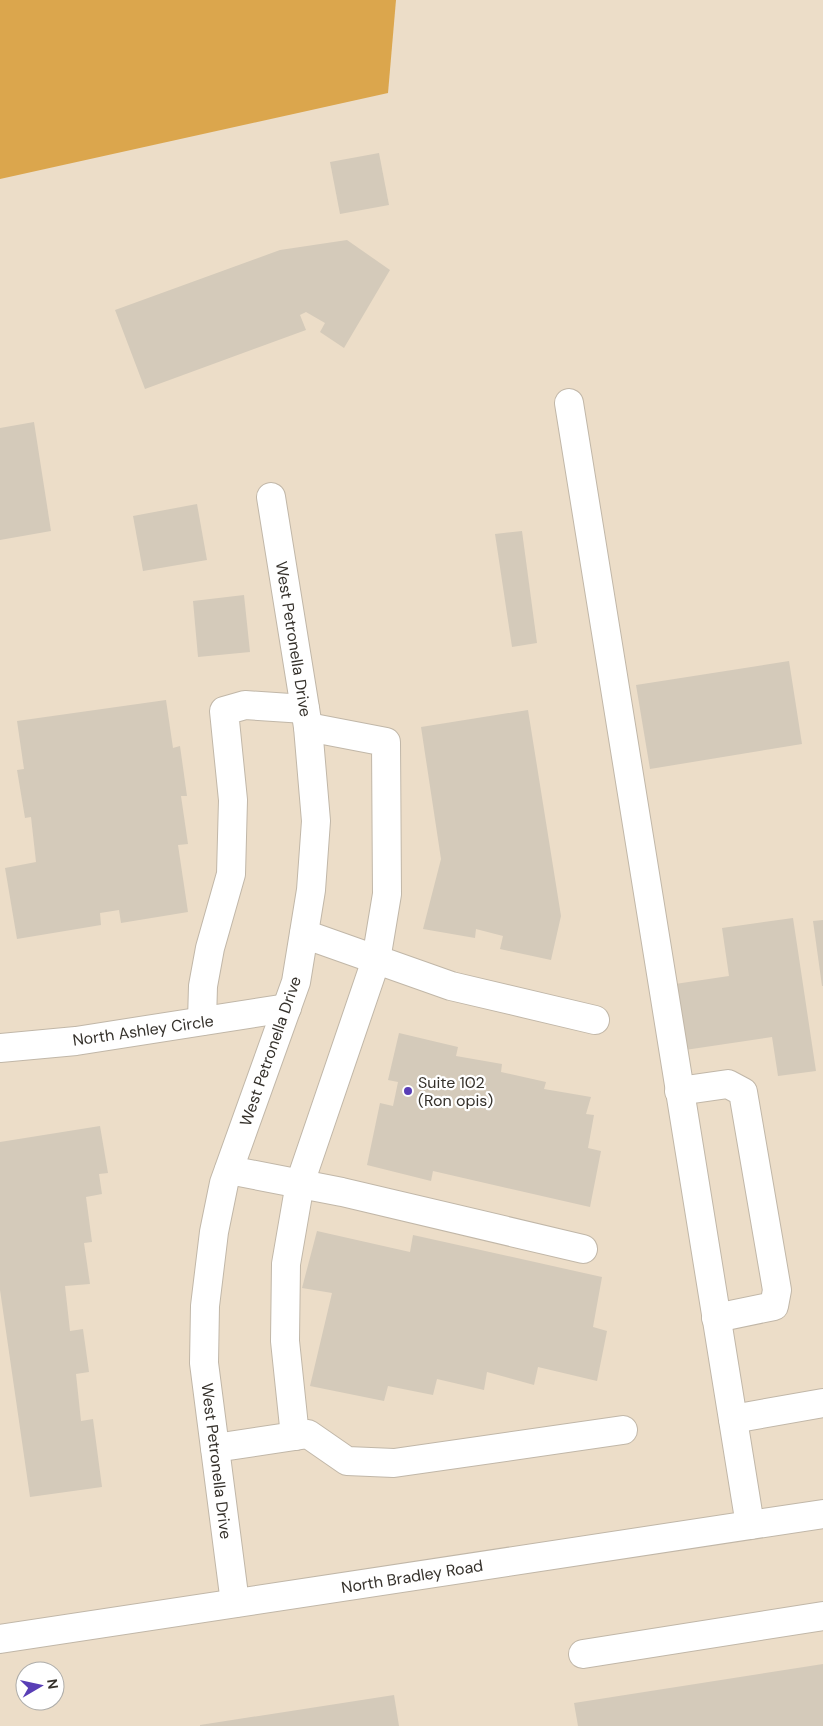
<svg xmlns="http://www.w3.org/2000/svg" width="823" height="1726" font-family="'DM Sans',sans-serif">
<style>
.built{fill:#ecddc8;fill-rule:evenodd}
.water{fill:#dba64d}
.building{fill:#d4caba}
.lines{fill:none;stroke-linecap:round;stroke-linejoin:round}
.minor-casing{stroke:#c1b7a8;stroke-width:30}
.minor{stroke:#fff;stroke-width:28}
.poi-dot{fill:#593eb6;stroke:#fff;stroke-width:2}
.labels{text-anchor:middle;stroke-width:4.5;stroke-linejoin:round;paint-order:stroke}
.street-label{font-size:16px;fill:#35312b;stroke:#fff}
.poi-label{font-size:16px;fill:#35312b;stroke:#fff;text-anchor:start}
</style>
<rect width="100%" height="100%" fill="#f4e9d9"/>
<path class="built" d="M0,0H823V1726H0ZM25,1671H55V1701H25Z"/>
<polygon class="water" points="0,0 396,0 388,93 0,179"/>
<g class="building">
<polygon points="379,153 389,205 340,214 330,162"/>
<polygon points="347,240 390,270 344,348 320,332 325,323 306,312 300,315 306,330 145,389 115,310 280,250"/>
<polygon points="34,422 51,531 0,540 0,428"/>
<polygon points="197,504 207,560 143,571 133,516"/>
<polygon points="522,531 537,643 512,647 495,534"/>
<polygon points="244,595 250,652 198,657 193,601"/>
<polygon points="789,661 802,744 650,769 636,685"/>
<polygon points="166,700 173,748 180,746 187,796 181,796 188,844 178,845 188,912 121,923 119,910 100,913 101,925 17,939 5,868 36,862 31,817 25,818 17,770 24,769 17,721"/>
<polygon points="528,710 561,916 551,960 500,949 503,936 476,929 475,938 423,929 441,859 421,727"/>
<polygon points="793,918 816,1071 778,1076 772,1037 685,1050 675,984 729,976 722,928"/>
<polygon points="823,920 823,986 822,986 813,921"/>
<polygon points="399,1033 458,1047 456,1056 502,1064 501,1072 546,1082 544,1089 591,1097 586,1114 594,1115 588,1148 601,1151 590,1207 433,1171 431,1181 367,1165 380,1103 393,1106 398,1082 388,1080"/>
<polygon points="100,1126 108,1173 99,1174 102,1194 86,1197 92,1242 84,1243 90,1284 65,1286 70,1331 83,1329 89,1372 76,1374 81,1421 93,1419 102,1487 30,1497 0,1290 0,1142"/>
<polygon points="317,1231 410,1252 413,1235 602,1277 593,1327 607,1331 597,1381 538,1367 534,1385 487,1372 484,1390 437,1379 433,1395 388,1386 384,1401 310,1386 332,1293 302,1288"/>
<polygon points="823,1664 823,1726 578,1726 574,1703"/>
<polygon points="394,1695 399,1726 200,1726 200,1725"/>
</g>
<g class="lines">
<defs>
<g id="minor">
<polyline points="569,403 750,1525"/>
<polyline points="304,934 451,986 595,1020"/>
<polyline points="202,1021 203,986 210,948 231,874 233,800 224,711 245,705 305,709"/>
<polyline points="0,1048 76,1041 287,1008"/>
<polyline points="679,1091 728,1084 743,1092 777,1290 774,1306 716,1318"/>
<polyline points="229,1170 342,1192 583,1249"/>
<polyline points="733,1419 823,1403"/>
<polyline points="295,1436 285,1341 286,1264 300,1183 376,960 387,894 386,742 308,727"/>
<polyline points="215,1448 308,1434 347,1461 394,1463 623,1430"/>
<polyline points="235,1603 204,1363 205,1306 214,1232 224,1183 296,982 311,890 316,821 308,727 271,497"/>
<polyline points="0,1639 823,1514"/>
<polyline points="583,1654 823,1616"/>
</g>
</defs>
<use href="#minor" class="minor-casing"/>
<use href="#minor" class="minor"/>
</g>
<circle class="poi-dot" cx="408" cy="1091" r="5"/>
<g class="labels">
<g class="street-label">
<text transform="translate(294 639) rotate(81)" y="6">West Petronella Drive</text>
<text transform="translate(143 1030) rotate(-8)" y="6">North Ashley Circle</text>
<text transform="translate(270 1051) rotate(-71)" y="6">West Petronella Drive</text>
<text transform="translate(217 1461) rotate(83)" y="6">West Petronella Drive</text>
<text transform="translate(412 1576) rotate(-9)" y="6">North Bradley Road</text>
</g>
<g class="poi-label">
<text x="418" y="1088">Suite 102<tspan x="418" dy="18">(Ron opis)</tspan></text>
</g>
</g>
<g transform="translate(40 1686) rotate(81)"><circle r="24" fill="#ffffff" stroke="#aeadaa"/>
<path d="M0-4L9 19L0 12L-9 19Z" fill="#593eb6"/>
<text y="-8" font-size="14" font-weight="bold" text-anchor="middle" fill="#35312b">N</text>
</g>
</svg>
